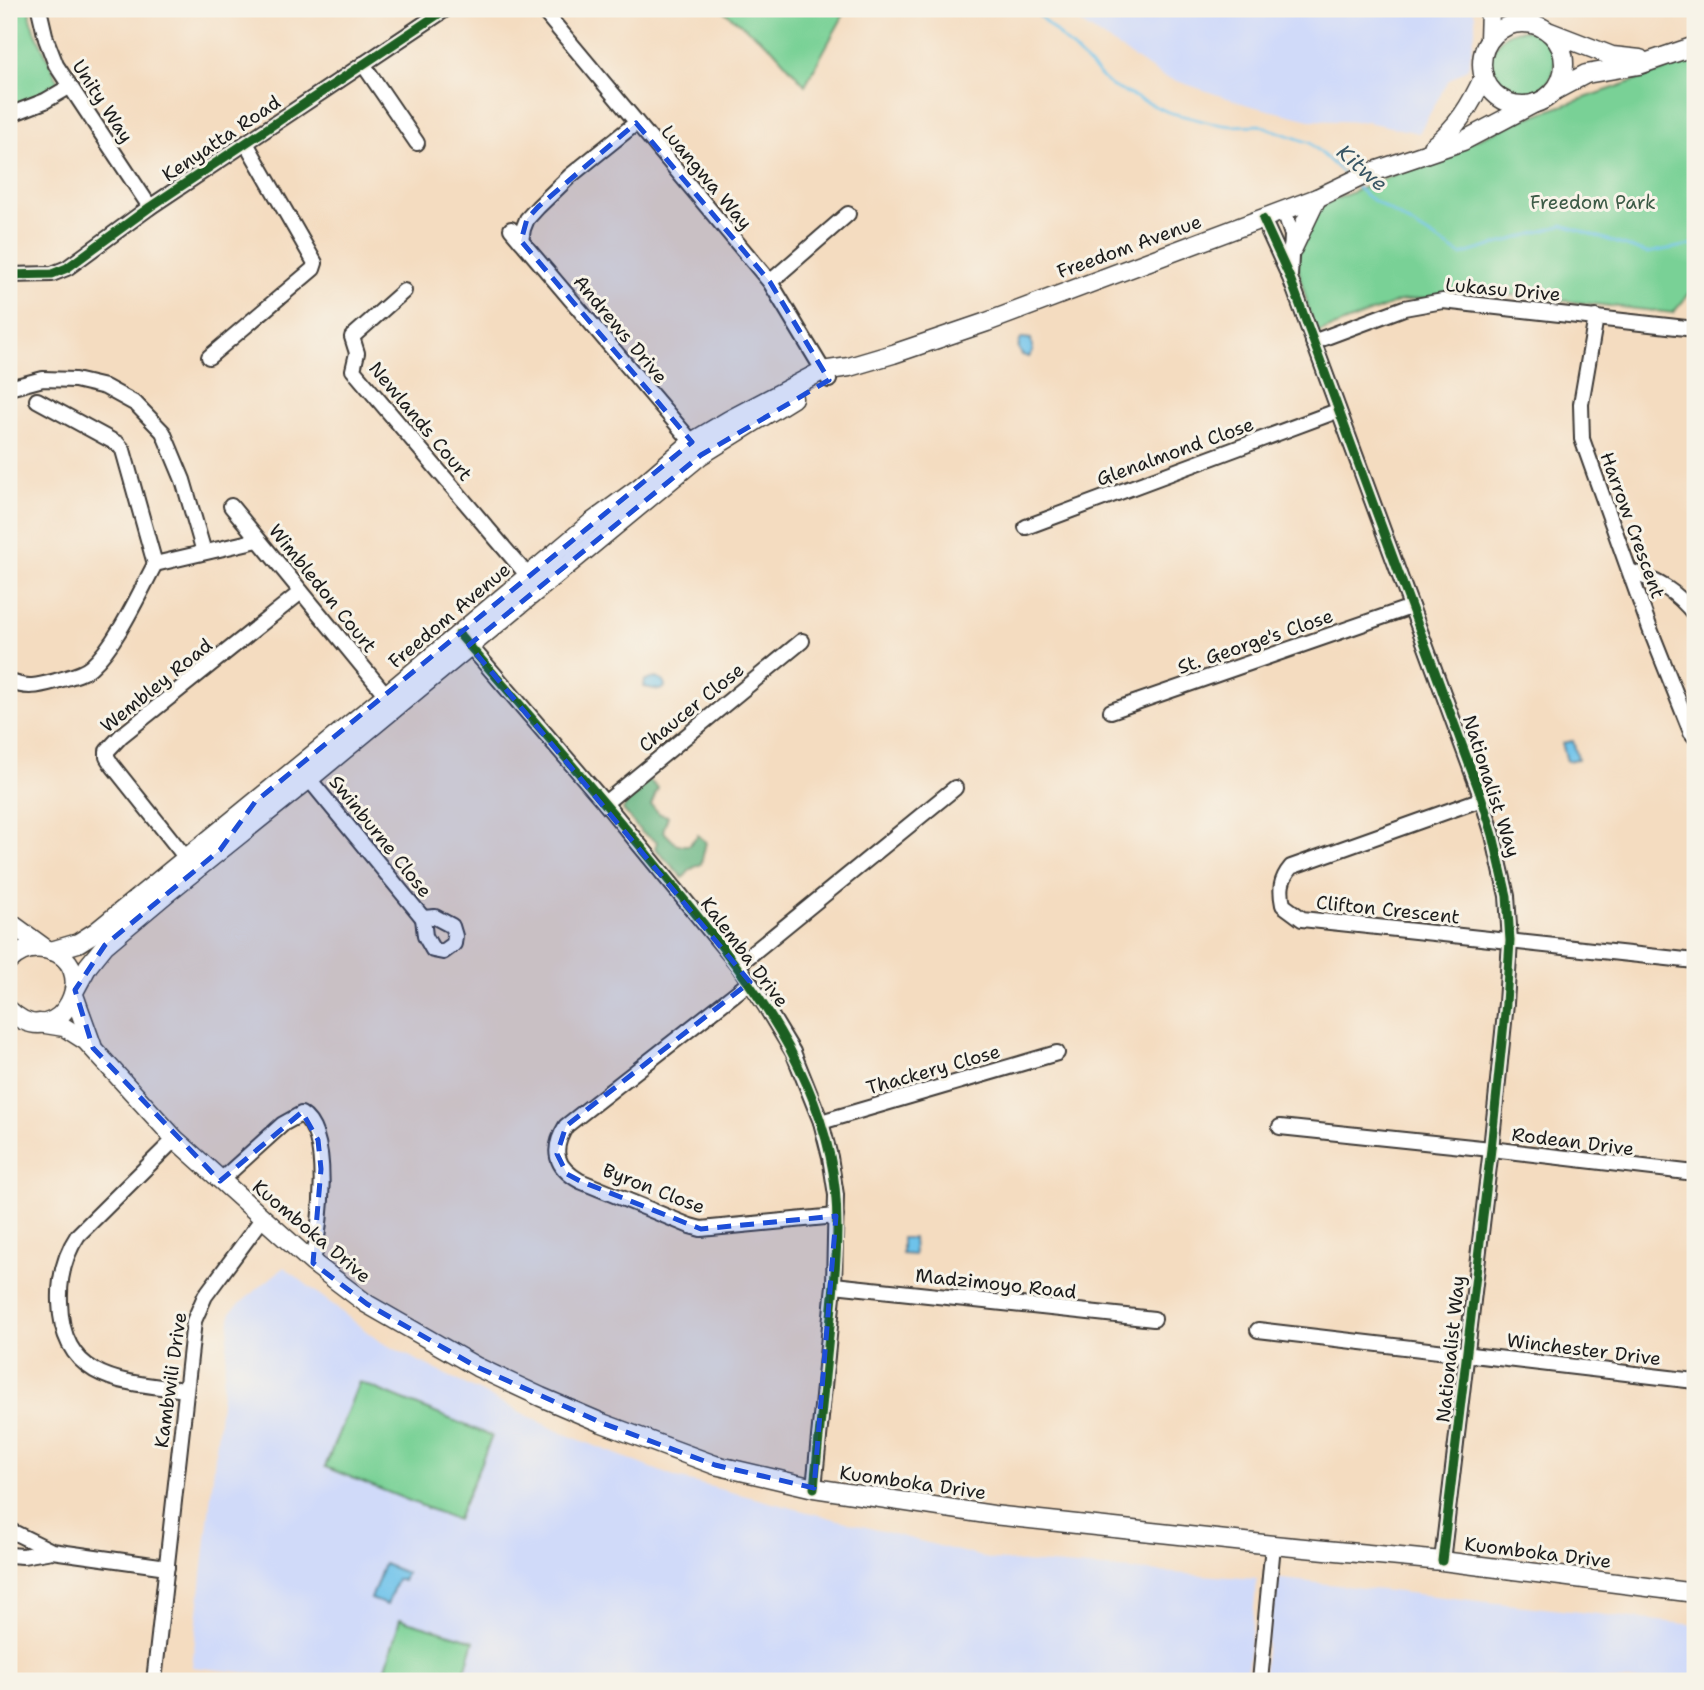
<svg xmlns="http://www.w3.org/2000/svg" width="1704" height="1690" font-family="'Shantell Sans',sans-serif">
<style>
.built{fill:#d0daf9}
.green{fill:#79d196;stroke:#4a7659;stroke-width:2}
.forest{fill:#62b37f;stroke:#3f684e;stroke-width:2}
.water{fill:#6ec3eb;stroke:#457084;stroke-width:2}
.lines{fill:none;stroke-linecap:round;stroke-linejoin:round}
.stream{stroke:#6ec3eb;stroke-width:2.5}
.minor-casing{stroke:#3c3935;stroke-width:18}
.major-casing{stroke:#3c3935;stroke-width:21}
.minor{stroke:#fff;stroke-width:14}
.major{stroke:#fff;stroke-width:18}
.cycleway-casing{stroke:#f7f3e8;stroke-width:13}
.cycleway{stroke:#1b5e20;stroke-width:9}
.marked{fill:#1d4ed8;fill-opacity:0.2;stroke:#1d4ed8;stroke-width:5;stroke-dasharray:14 9;stroke-linejoin:round}
.labels{text-anchor:middle;stroke-width:6;stroke-linejoin:round;paint-order:stroke}
.street-label{font-size:19px;fill:#1c1c1c;stroke:#f7f3e8}
.park-label{font-size:19px;fill:#3d5b47;stroke:#f7f3e8}
.water-label{font-size:21px;font-style:italic;fill:#395664;stroke:#f7f3e8}
</style>
<rect width="100%" height="100%" fill="#f7f3e8"/>
<filter id="ink" filterUnits="userSpaceOnUse"><feTurbulence type="fractalNoise" baseFrequency=".0143" numOctaves="2"/><feDisplacementMap in="SourceGraphic" scale="14" xChannelSelector="R" yChannelSelector="G"/><feConvolveMatrix kernelMatrix="1 2 1 2 8 2 1 2 1" color-interpolation-filters="sRGB"/></filter>
<filter id="wash" filterUnits="userSpaceOnUse"><feTurbulence type="fractalNoise" baseFrequency=".00686" numOctaves="4" result="noise"/><feDisplacementMap in="SourceGraphic" scale="28" xChannelSelector="R" yChannelSelector="G"/><feGaussianBlur stdDeviation="1.57" result="paint"/><feColorMatrix in="noise" values="0 0 0 0 0 0 0 0 0 0 0 0 0 0 0 0 0 1.4 0 .05"/><feComposite in="paint" operator="in"/></filter>
<g filter="url(#wash)">
<rect width="100%" height="100%" fill="#f4dcc0"/>
<g class="built">
<polygon points="1059,9 1473,9 1475,16 1475,31 1468,68 1448,81 1419,133 1367,122 1310,120 1248,105 1162,76"/>
<polygon points="284,1267 379,1341 562,1433 677,1478 993,1560 1257,1579 1246,1681 323,1681 192,1667 231,1311"/>
<polygon points="1273,1578 1695,1625 1695,1681 1263,1681"/>
</g>
<g class="green">
<polygon points="9,9 30,9 31,22 60,85 27,106 9,110"/>
<polygon points="721,9 847,9 805,85 772,48"/>
<circle cx="1523" cy="62" r="32"/>
<polygon points="1695,60 1695,287 1673,313 1484,292 1400,301 1315,334 1296,260 1320,206 1524,119"/>
<polygon points="359,1382 492,1436 457,1520 325,1467"/>
<polygon points="400,1619 474,1641 462,1681 432,1681 386,1668"/>
</g>
<polygon class="forest" points="644,776 658,788 651,805 660,814 668,816 663,831 677,845 689,845 698,835 706,842 701,864 691,869 683,878 655,848 657,842 641,832 623,810 630,797 623,792"/>
<g class="water">
<path d="M1022,338L1031,339L1033,352L1029,357L1022,355C1018,348 1017,345 1022,338Z"/>
<polygon points="657,678 664,682 665,687 660,690 644,687 645,680"/>
<polygon points="1573,741 1578,759 1567,761 1562,743"/>
<polygon points="902,1238 913,1238 914,1255 902,1254"/>
<polygon points="384,1564 406,1573 403,1581 397,1579 387,1605 371,1599"/>
</g>
<g class="lines">
<g class="stream">
<polyline points="1032,9 1111,86 1168,112 1211,123 1231,126 1259,125 1310,143 1345,175"/>
<polyline points="1357,187 1368,197 1461,255 1563,225 1647,253 1695,244"/>
</g>
</g>
</g>
<g filter="url(#ink)">
<g class="lines">
<defs>
<g id="minor">
<polyline points="39,9 46,39 56,65 150,207"/>
<polyline points="542,9 770,282 829,380"/>
<polyline points="363,64 417,143"/>
<polyline points="9,115 45,101 69,87"/>
<polyline points="1284,210 1292,235 1290,277"/>
<polyline points="1263,219 1290,278 1482,799 1493,835 1507,896 1510,941 1506,1003 1491,1149 1442,1561"/>
<polyline points="511,229 697,448"/>
<polyline points="521,241 523,229 527,219 538,207 570,176 636,123"/>
<polyline points="9,275 52,274 67,268 150,207 446,9"/>
<polyline points="770,282 848,214"/>
<polyline points="404,291 352,337 357,353 353,370 528,576"/>
<polyline points="1596,317 1581,404 1582,439 1650,629 1691,732 1695,737"/>
<polyline points="1313,342 1404,308 1443,301 1695,329"/>
<polyline points="209,357 313,269 315,263 246,143"/>
<polyline points="9,388 43,379 75,380 105,387 136,404 163,432 183,480 204,552"/>
<polyline points="231,506 386,695"/>
<polyline points="1026,527 1337,411"/>
<polyline points="155,564 258,540"/>
<path d="M1630,571C1659,582 1675,590 1695,615"/>
<polyline points="465,640 605,803 738,965 766,1007 793,1052 821,1122 830,1157 836,1195 834,1285 814,1488"/>
<path d="M9,681C26,689 38,686 56,681C68,677 82,675 91,667C116,645 139,594 155,564L123,450L118,444L37,400"/>
<polyline points="1111,711 1411,607"/>
<polyline points="309,779 423,918"/>
<path d="M1482,799L1291,867C1280,880 1280,890 1283,905L1302,919L1695,961"/>
<polyline points="605,803 802,641"/>
<polyline points="186,858 112,765 107,757 107,751 121,736 301,592"/>
<polygon points="435,917 452,926 455,936 454,944 443,952 433,950 425,936 423,918"/>
<polyline points="738,965 955,788"/>
<path d="M750,982L566,1126C551,1150 555,1167 580,1181L690,1226L701,1229L836,1216"/>
<polyline points="821,1122 1057,1053"/>
<polyline points="1280,1127 1491,1149 1695,1173"/>
<path d="M175,1139L78,1235C64,1256 59,1277 60,1302C62,1382 123,1382 185,1390"/>
<path d="M220,1181L283,1124L301,1114C334,1134 319,1230 313,1263"/>
<polyline points="834,1285 1154,1319"/>
<polyline points="1258,1330 1695,1381"/>
<polyline points="9,1530 52,1551 167,1567"/>
<polyline points="9,1555 23,1556 52,1551"/>
<polyline points="154,1681 194,1321 205,1296 262,1219"/>
<polyline points="1260,1681 1273,1545"/>
</g>
<g id="major">
<circle cx="1523" cy="64" r="41"/>
<polyline points="1550,32 1612,56 1640,59"/>
<polyline points="1489,40 1490,9"/>
<polyline points="1554,91 1586,74 1639,65 1695,46"/>
<path d="M1432,147C1457,128 1471,105 1484,76"/>
<polyline points="1293,248 1317,198"/>
<polyline points="9,922 46,949"/>
<polyline points="51,951 78,943 97,931 386,695 592,522 640,487 692,442 729,420 822,371 849,367 893,354 987,322 1317,198 1369,173 1463,141 1535,103"/>
<path d="M9,961C18,952 30,947 44,949C107,960 61,1060 9,1010"/>
<polyline points="75,990 88,966 105,945 167,893 309,779 701,455 793,398"/>
<polyline points="74,995 92,1045"/>
<polyline points="39,1023 64,1027 86,1041 175,1139 313,1263 367,1304 477,1367 541,1397 602,1423 715,1465 814,1488 993,1515 1273,1545 1442,1561 1695,1593"/>
</g>
</defs>
<use href="#minor" class="minor-casing"/>
<use href="#major" class="major-casing"/>
<use href="#minor" class="minor"/>
<use href="#major" class="major"/>
<defs>
<g id="cycleway">
<polyline points="1263,219 1290,278 1482,799 1493,835 1507,896 1510,941 1506,1003 1491,1149 1442,1561"/>
<polyline points="9,275 52,274 67,268 150,207 446,9"/>
<path d="M459,634C525,710 591,786 655,864C727,953 805,1040 830,1156C843,1214 835,1277 829,1336C824,1387 819,1438 814,1488"/>
</g>
</defs>
<use href="#cycleway" class="cycleway-casing"/>
<use href="#cycleway" class="cycleway"/>
</g>
</g>
<path class="marked" d="M636,123L770,282L829,380L701,455L469,645L750,982L566,1126L557,1154L567,1174L580,1181L701,1229L836,1216L814,1488L715,1465L602,1423L477,1367L367,1304L313,1263L321,1169L318,1140L302,1112L220,1181L93,1048L75,990L105,945L220,850L255,802L692,442L521,241L527,219L538,207Z"/>
<g class="labels">
<g class="street-label">
<text transform="translate(103 101) rotate(57)" y="7">Unity Way</text>
<text transform="translate(221 138) rotate(-34)" y="7">Kenyatta Road</text>
<text transform="translate(707 177) rotate(50)" y="7">Luangwa Way</text>
<text transform="translate(1129 246) rotate(-20)" y="7">Freedom Avenue</text>
<text transform="translate(1503 289) rotate(5)" y="7">Lukasu Drive</text>
<text transform="translate(621 329) rotate(50)" y="7">Andrews Drive</text>
<text transform="translate(421 421) rotate(50)" y="7">Newlands Court</text>
<text transform="translate(1175 451) rotate(-20)" y="7">Glenalmond Close</text>
<text transform="translate(1633 525) rotate(70)" y="7">Harrow Crescent</text>
<text transform="translate(323 588) rotate(51)" y="7">Wimbledon Court</text>
<text transform="translate(449 615) rotate(-40)" y="7">Freedom Avenue</text>
<text transform="translate(1255 641) rotate(-19)" y="7">St. George's Close</text>
<text transform="translate(156 685) rotate(-39)" y="7">Wembley Road</text>
<text transform="translate(691 707) rotate(-39)" y="7">Chaucer Close</text>
<text transform="translate(1492 786) rotate(72)" y="7">Nationalist Way</text>
<text transform="translate(381 836) rotate(51)" y="7">Swinburne Close</text>
<text transform="translate(1388 909) rotate(6)" y="7">Clifton Crescent</text>
<text transform="translate(745 952) rotate(53)" y="7">Kalemba Drive</text>
<text transform="translate(933 1069) rotate(-16)" y="7">Thackery Close</text>
<text transform="translate(1573 1141) rotate(7)" y="7">Rodean Drive</text>
<text transform="translate(654 1188) rotate(21)" y="7">Byron Close</text>
<text transform="translate(312 1231) rotate(40)" y="7">Kuomboka Drive</text>
<text transform="translate(996 1283) rotate(6)" y="7">Madzimoyo Road</text>
<text transform="translate(1450 1349) rotate(-84)" y="7">Nationalist Way</text>
<text transform="translate(1584 1349) rotate(7)" y="7">Winchester Drive</text>
<text transform="translate(170 1380) rotate(-82)" y="7">Kambwili Drive</text>
<text transform="translate(913 1482) rotate(8)" y="7">Kuomboka Drive</text>
<text transform="translate(1538 1552) rotate(7)" y="7">Kuomboka Drive</text>
</g>
<g class="park-label">
<text x="1593" y="209">Freedom Park</text>
</g>
<g class="water-label">
<text transform="translate(1362 168) rotate(41)" y="7">Kitwe</text>
</g>
</g>
<rect width="1704" height="1690" fill="none" stroke="#f7f3e8" stroke-width="35"/>
</svg>
